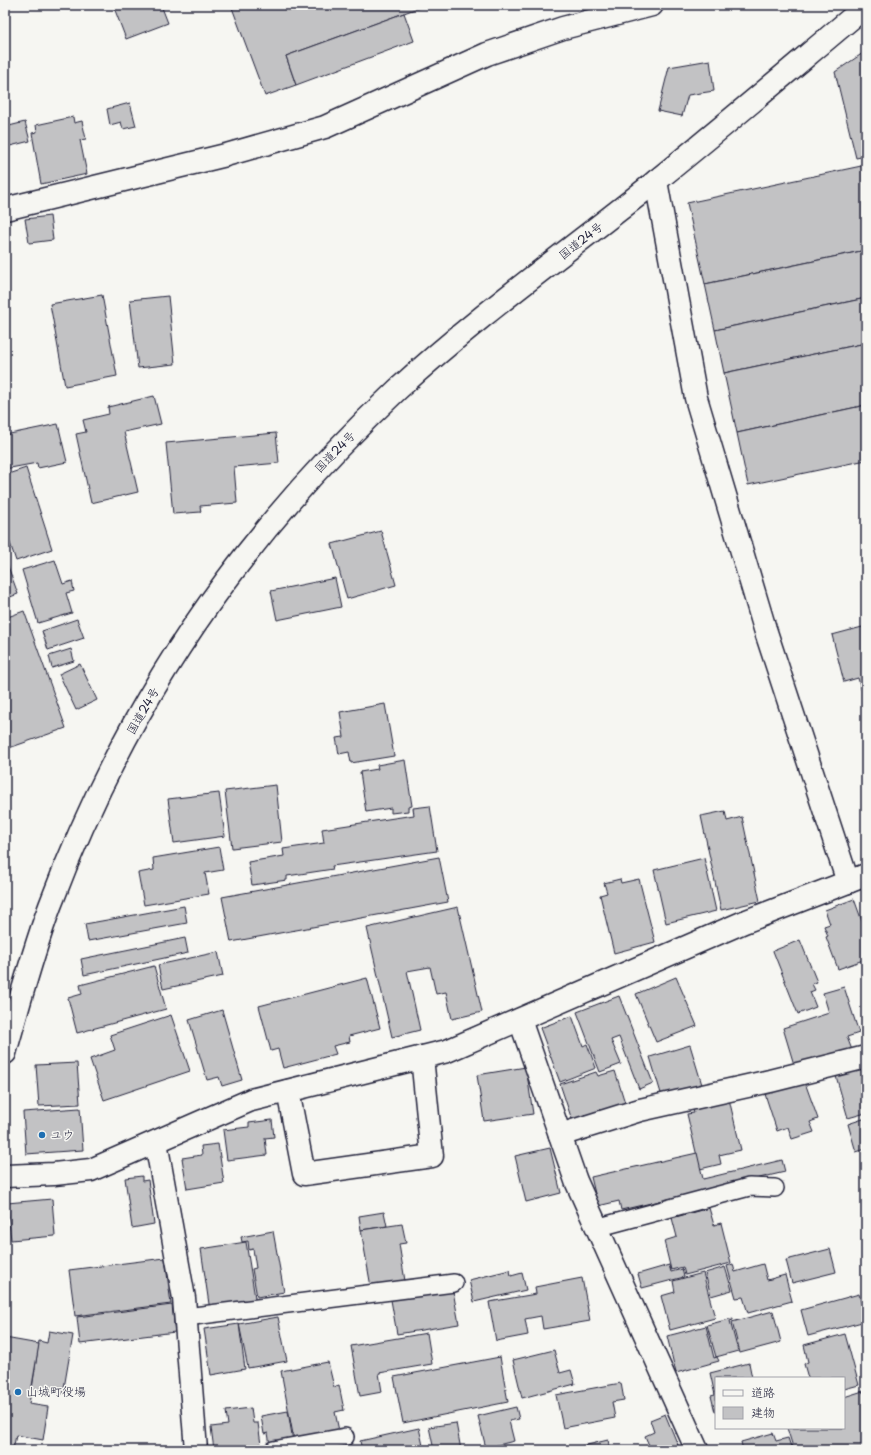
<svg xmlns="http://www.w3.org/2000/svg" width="871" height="1455" font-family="'Playpen Sans','Klee One',sans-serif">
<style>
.building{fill:#c2c2c4;stroke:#22223b}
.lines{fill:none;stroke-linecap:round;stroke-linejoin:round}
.service-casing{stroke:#22223b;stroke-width:20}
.minor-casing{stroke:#22223b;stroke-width:25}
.trunk-casing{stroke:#22223b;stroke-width:25}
.service{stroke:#f6f6f2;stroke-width:17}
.minor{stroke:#f6f6f2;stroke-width:22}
.trunk{stroke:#f6f6f2;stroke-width:22}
.poi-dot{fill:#1f6fb2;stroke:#f6f6f2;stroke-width:1.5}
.labels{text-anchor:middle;stroke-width:3;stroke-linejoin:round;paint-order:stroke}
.street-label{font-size:12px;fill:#22223b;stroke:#f6f6f2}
.poi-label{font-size:12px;fill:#22223b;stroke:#f6f6f2;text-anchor:start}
</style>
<rect width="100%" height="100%" fill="#f6f6f2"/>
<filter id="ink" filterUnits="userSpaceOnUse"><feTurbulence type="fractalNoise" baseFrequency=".025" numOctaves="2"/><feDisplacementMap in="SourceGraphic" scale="8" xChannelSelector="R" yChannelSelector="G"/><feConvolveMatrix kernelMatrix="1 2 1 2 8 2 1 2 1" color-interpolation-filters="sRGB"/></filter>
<g filter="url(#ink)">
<g class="building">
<polygon points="113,5 161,5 168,23 126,39"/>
<polygon points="231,5 426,5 286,56 296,85 265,96"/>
<polygon points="404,13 414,41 296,85 286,56"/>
<polygon points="866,51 866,156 856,158 835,72"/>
<polygon points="710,60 714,91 688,95 682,116 658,111 669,67"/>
<polygon points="130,103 136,126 123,129 121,122 110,125 107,109"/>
<polygon points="73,117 74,123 82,121 86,139 80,140 87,174 41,184 32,133 37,132 36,125"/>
<polygon points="25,122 30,141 6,147 5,127"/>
<polygon points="866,165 866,250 705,284 687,203"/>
<polygon points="50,216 53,240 29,243 25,219"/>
<polygon points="866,250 866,298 715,330 705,284"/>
<polygon points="102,295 117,376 65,386 50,304"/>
<polygon points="168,296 175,364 138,368 130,300"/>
<polygon points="866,298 866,343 724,373 715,330"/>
<polygon points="866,343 866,405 737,433 724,373"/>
<polygon points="5,385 8,412 5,412"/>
<polygon points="154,396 161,424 124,432 138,492 91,503 76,434 86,432 83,420 109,414 108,407"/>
<polygon points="866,405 866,460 748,485 737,433"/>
<polygon points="58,424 67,462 38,468 37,463 5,469 5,435"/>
<polygon points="276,433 279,463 234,467 237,503 200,506 201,512 173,514 166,443"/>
<polygon points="26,468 52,549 16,561 5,528 5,475"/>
<polygon points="381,531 396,585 347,599 332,544"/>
<polygon points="5,558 18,594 5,599"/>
<polygon points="55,560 63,584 72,581 74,591 66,593 72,613 38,623 22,570"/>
<polygon points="335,578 341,607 277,620 271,591"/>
<polygon points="24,611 66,728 9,748 7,744 5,745 5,618"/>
<polygon points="77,619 84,638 48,650 42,631"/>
<polygon points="866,626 866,707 858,678 844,682 832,635"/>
<polygon points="71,649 74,661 52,668 49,656"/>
<polygon points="80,664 97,700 76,710 59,674"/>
<polygon points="385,704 394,756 351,763 349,752 339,754 336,738 344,737 340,712"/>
<polygon points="405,760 412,806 408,807 408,811 391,813 391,808 366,812 360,772 378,769 377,765"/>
<polygon points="276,785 282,842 232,848 225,791"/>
<polygon points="219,793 225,836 174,843 168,799"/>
<polygon points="430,806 437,851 332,866 333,869 287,876 287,880 252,885 248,862 284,856 283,849 324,843 322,829 414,815 413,808"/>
<polygon points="725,811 727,821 742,817 760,901 721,910 701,816"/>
<polygon points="219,847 223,870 205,873 209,894 144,905 138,873 154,870 153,858"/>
<polygon points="439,857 448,902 231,942 222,897"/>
<polygon points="704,858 716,911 666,923 654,870"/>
<polygon points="620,879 621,883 639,879 655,942 614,953 600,895 607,893 604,883"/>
<polygon points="854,899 866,932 866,959 838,969 826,937 828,936 824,926 830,924 825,910"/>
<polygon points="184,906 187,923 88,941 85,924"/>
<polygon points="458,907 482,1012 452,1019 446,992 436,994 430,967 407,971 420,1030 392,1037 367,928"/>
<polygon points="185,938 188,953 84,975 81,959"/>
<polygon points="800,940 817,982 812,984 815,990 810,992 816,1007 798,1014 773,951"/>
<polygon points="218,952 223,976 163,989 158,965"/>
<polygon points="154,966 166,1009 77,1033 68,998 82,994 80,985"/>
<polygon points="676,977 697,1026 656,1042 636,994"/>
<polygon points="367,978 380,1028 349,1036 350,1042 333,1046 336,1054 283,1068 278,1049 271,1051 259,1006"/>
<polygon points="844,987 859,1033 847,1037 852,1050 795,1068 783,1028 829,1013 823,993"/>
<polygon points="619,996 653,1083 639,1089 619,1037 611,1040 621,1064 600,1072 577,1012"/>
<polygon points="222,1010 242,1080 222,1086 219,1077 207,1080 189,1020"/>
<polygon points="171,1015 190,1071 104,1100 90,1059 115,1050 110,1035"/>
<polygon points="572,1016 583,1046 587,1044 596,1068 560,1082 540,1028"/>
<polygon points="690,1045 703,1088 663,1100 650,1057"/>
<polygon points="77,1063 80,1104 39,1106 36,1065"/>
<polygon points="526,1067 533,1114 484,1121 477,1075"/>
<polygon points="866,1068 866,1113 848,1118 836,1076"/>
<polygon points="615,1071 626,1106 573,1123 560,1084 596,1072 598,1076"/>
<polygon points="804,1080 818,1119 810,1122 814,1132 792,1139 788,1127 777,1131 765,1094"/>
<polygon points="729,1099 741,1150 719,1155 721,1164 700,1169 687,1114 694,1113 692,1108"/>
<polygon points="80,1108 83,1150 26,1154 23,1112"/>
<polygon points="866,1118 866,1149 856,1152 848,1124"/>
<polygon points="272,1120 274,1137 265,1138 267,1155 227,1160 223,1130 249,1127 249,1123"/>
<polygon points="218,1144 224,1183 187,1189 182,1158 202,1155 201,1146"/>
<polygon points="550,1148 561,1193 526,1202 515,1156"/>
<polygon points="697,1153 703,1179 782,1160 785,1172 621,1210 619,1201 598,1206 591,1177"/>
<polygon points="142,1176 142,1181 148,1180 154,1224 132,1228 125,1178"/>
<polygon points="52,1199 55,1236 11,1240 7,1203"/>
<polygon points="709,1208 714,1225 721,1223 731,1263 685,1275 683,1267 671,1270 664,1241 677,1237 672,1218"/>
<polygon points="384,1212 387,1226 361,1230 359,1216"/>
<polygon points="402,1224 406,1243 399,1244 405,1281 371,1287 361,1230"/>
<polygon points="273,1231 284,1292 257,1297 252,1269 256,1268 253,1249 249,1250 248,1241 242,1242 241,1237"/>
<polygon points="246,1242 256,1304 210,1311 201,1249"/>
<polygon points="830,1249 836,1272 792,1283 786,1260"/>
<polygon points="165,1258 171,1304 75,1316 69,1270"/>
<polygon points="733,1264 735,1272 763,1264 767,1280 785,1275 792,1301 748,1313 743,1297 736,1298 727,1266"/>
<polygon points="669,1265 671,1272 682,1269 684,1277 642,1288 638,1274"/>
<polygon points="725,1267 732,1290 711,1296 705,1273"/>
<polygon points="510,1270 511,1276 522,1273 526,1290 474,1302 469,1280"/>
<polygon points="703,1273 715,1318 670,1330 661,1296 675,1292 673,1281"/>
<polygon points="582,1278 590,1321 543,1329 541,1316 525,1319 528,1335 496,1341 489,1302 536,1294 535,1287"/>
<polygon points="453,1291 459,1324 397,1334 391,1300"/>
<polygon points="859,1294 866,1321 808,1336 801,1310"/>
<polygon points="172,1305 175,1332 80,1344 77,1317"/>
<polygon points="773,1311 781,1342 740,1353 732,1322"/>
<polygon points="278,1317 287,1361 248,1368 239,1324"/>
<polygon points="733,1318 733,1320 730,1321 738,1351 716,1357 707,1325"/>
<polygon points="239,1324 245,1369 211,1375 204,1329"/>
<polygon points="706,1326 714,1358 717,1357 719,1361 676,1373 667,1336"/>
<polygon points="49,1331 73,1335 63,1394 32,1389 39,1341 47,1343"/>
<polygon points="427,1333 432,1364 379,1373 382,1392 360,1396 351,1346"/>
<polygon points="845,1334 859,1385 844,1389 844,1378 808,1378 804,1364 808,1362 804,1345"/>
<polygon points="5,1338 39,1344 29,1404 48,1407 43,1440 16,1435 13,1450 5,1450"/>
<polygon points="554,1350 560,1373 571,1370 575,1384 522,1398 513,1360"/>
<polygon points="500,1357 508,1402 403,1423 394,1377"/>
<polygon points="328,1362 334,1387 339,1385 344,1410 335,1412 339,1431 294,1440 281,1371"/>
<polygon points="749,1363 752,1378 716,1378 716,1412 715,1412 711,1396 715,1395 710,1373"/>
<polygon points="621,1383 624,1400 612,1402 615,1418 563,1428 556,1395"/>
<polygon points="863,1391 863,1393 866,1392 866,1448 860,1450 794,1450 787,1428 844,1428 844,1397"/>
<polygon points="516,1407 519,1419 509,1421 514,1441 486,1448 478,1416"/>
<polygon points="251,1408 253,1423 258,1423 261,1445 214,1450 211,1427 228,1425 226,1411"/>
<polygon points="288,1411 293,1441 270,1445 268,1433 264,1434 261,1416"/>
<polygon points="665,1414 680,1450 651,1450 645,1436 654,1432 650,1420"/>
<polygon points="456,1423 461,1450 434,1450 429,1427"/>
<polygon points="419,1428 424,1450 362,1450 360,1441"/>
<polygon points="773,1433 776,1441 788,1438 792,1450 743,1450 741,1442"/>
<polygon points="608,1440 610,1450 566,1450"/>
</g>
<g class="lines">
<defs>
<g id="service">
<polyline points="596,1228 749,1187 775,1188"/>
<polyline points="186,1317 454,1283"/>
<polyline points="273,1450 345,1437"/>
</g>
<g id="minor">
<polyline points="656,181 696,398 765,629 848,882"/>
<polyline points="5,209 226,155 325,127 487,54 563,28 652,5"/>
<polyline points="520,1020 576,1181 697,1450"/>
<polyline points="288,1091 304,1174 432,1156 422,1057"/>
<polyline points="560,1135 640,1110 770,1081 866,1057"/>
<polyline points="156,1142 184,1298 196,1450"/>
<polyline points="5,1176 54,1174 91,1170 251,1100 447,1051 744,922 866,875"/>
</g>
<path id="trunk" d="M5,1053C19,1004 32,954 50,906C93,792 152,680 225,582C276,513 334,449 397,390C475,318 563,255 646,189C721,129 793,67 866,6"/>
</defs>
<use href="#service" class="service-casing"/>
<use href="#minor" class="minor-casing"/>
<use href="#trunk" class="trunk-casing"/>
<use href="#service" class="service"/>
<use href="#minor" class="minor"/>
<use href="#trunk" class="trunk"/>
</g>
</g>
<g class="poi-dot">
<circle cx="42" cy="1135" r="4"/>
<circle cx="18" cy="1392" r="4"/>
</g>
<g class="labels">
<g class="street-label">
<text transform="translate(581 241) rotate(-38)" y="4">国道24号</text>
<text transform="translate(335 452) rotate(-46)" y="4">国道24号</text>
<text transform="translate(143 711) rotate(-60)" y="4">国道24号</text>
</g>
<g class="poi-label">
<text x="50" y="1139">ユウ</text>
<text x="26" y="1396">山城町役場</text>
</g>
</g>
<rect width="871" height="1455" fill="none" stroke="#f6f6f2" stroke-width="20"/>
<rect x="10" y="10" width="851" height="1435" fill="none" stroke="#22223b" stroke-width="1.5" filter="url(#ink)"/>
<rect x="715" y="1377" width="130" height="52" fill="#f6f6f2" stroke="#a1a1a9"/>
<rect x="723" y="1390" width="20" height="6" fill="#f6f6f2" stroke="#a1a1a9"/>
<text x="751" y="1397" font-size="12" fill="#22223b">道路</text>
<rect x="723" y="1407" width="20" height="12" fill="#c2c2c4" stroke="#a1a1a9"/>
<text x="751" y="1417" font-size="12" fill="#22223b">建物</text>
</svg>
